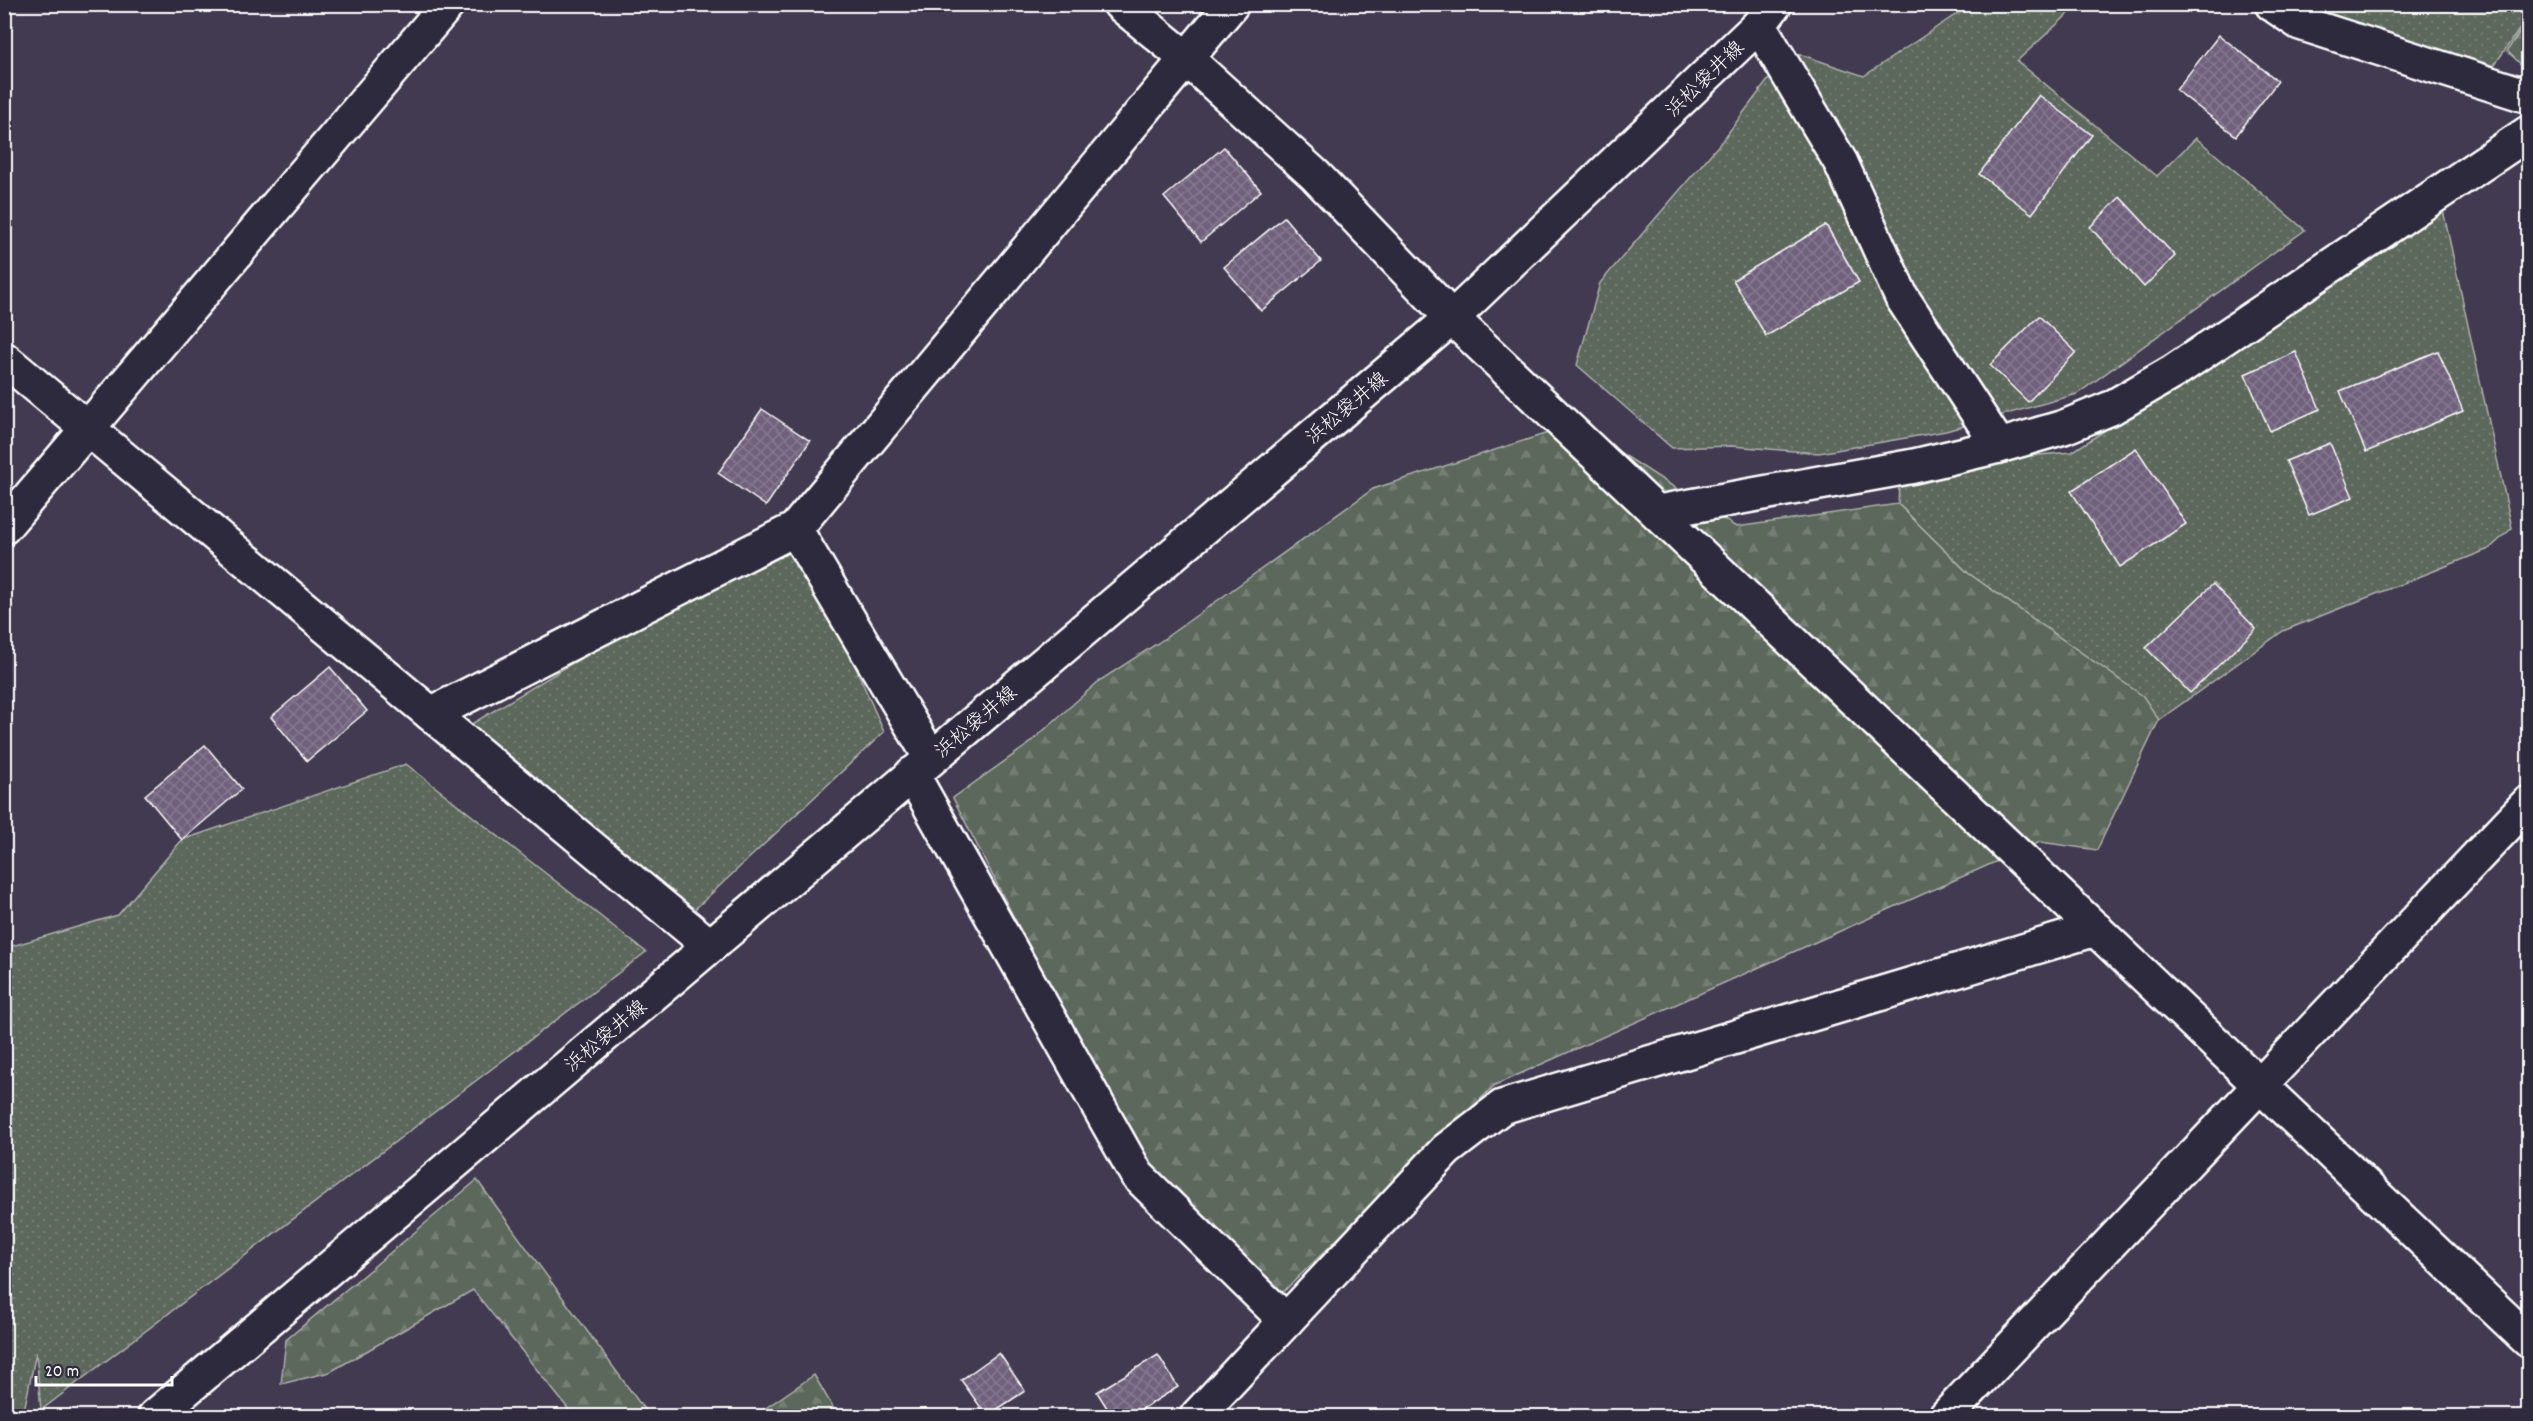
<svg xmlns="http://www.w3.org/2000/svg" width="2533" height="1421" font-family="Dekko,'Klee One',sans-serif">
<style>
.grass{fill:url(#grass-dots);stroke:#aeb3ad;stroke-width:1.5}
.forest{fill:url(#forest-firs);stroke:#aeb3ad;stroke-width:1.5}
.building{fill:url(#building-cross-hatch);stroke:#fff;stroke-width:1.5}
.lines{fill:none;stroke-linecap:round;stroke-linejoin:round}
.minor-casing{stroke:#fff;stroke-width:38}
.major-casing{stroke:#fff;stroke-width:38}
.minor{stroke:#2f2a3d;stroke-width:33}
.major{stroke:#2f2a3d;stroke-width:33}
.labels{text-anchor:middle;stroke-width:5;stroke-linejoin:round;paint-order:stroke}
.street-label{font-size:20px;fill:#fff;stroke:#2f2a3d}
</style>
<defs>
<pattern id="grass-dots" width="8" height="8" patternUnits="userSpaceOnUse" patternTransform="scale(1.5)"><rect width="8" height="8" fill="#5c675b"/><path d="M2 2h.1M6 6h.1" fill="none" stroke="#747e74" stroke-width="1.8" stroke-linecap="round"/></pattern>
<pattern id="forest-firs" width="22" height="20" patternUnits="userSpaceOnUse" patternTransform="scale(1.5)"><rect width="22" height="20" fill="#5c675b"/><path d="M5 1l3.5 6h-7zM16 11l3.5 6h-7z" fill="#747e74"/></pattern>
<pattern id="building-cross-hatch" width="8" height="8" patternUnits="userSpaceOnUse" patternTransform="scale(1.5)"><rect width="8" height="8" fill="#70617c"/><path d="M0 0l8 8M0 8l8-8" fill="none" stroke="#857990"/></pattern>
</defs>
<rect width="100%" height="100%" fill="#423a50"/>
<filter id="ink" filterUnits="userSpaceOnUse"><feTurbulence type="fractalNoise" baseFrequency=".0167" numOctaves="2"/><feDisplacementMap in="SourceGraphic" scale="12" xChannelSelector="R" yChannelSelector="G"/><feConvolveMatrix kernelMatrix="1 2 1 2 8 2 1 2 1" color-interpolation-filters="sRGB"/></filter>
<g filter="url(#ink)">
<g class="grass">
<polygon points="2528,4 2528,17 2483,81 2272,5"/>
<polygon points="1970,5 2078,5 2017,61 2157,176 2196,138 2305,230 2077,394 1946,431 1819,453 1732,446 1672,448 1577,365 1600,283 1722,141 1790,51 1864,76"/>
<polygon points="2443,210 2512,528 2489,549 2283,631 2159,720 2087,657 1968,573 1898,504 1900,468 2072,452"/>
<polygon points="795,529 884,732 681,922 455,734"/>
<polygon points="406,764 646,952 41,1410 36,1352 23,1416 5,1416 5,948 118,915 182,840"/>
</g>
<g class="forest">
<polygon points="2528,19 2528,71 2507,51"/>
<polygon points="1576,424 1736,527 1898,504 1968,573 2143,696 2159,720 2097,850 2040,842 1495,1085 1276,1299 1134,1153 953,798 1026,746 1099,681 1158,643 1373,489"/>
<polygon points="477,1180 649,1416 574,1416 473,1290 330,1372 281,1384 286,1340"/>
<polygon points="814,1375 838,1416 754,1416"/>
</g>
<g class="building">
<polygon points="2219,35 2278,81 2236,136 2176,90"/>
<polygon points="2039,95 2092,135 2032,214 1979,174"/>
<polygon points="1224,147 1261,191 1201,242 1164,197"/>
<polygon points="2120,197 2175,256 2144,287 2090,227"/>
<polygon points="1284,217 1321,261 1261,311 1224,267"/>
<polygon points="1826,225 1859,282 1766,336 1733,280"/>
<polygon points="2039,316 2076,352 2028,402 1990,365"/>
<polygon points="2438,351 2463,411 2366,452 2340,391"/>
<polygon points="2296,352 2320,409 2270,431 2245,374"/>
<polygon points="762,409 810,441 766,506 718,473"/>
<polygon points="2330,443 2353,497 2309,515 2286,461"/>
<polygon points="2136,448 2186,524 2120,567 2071,491"/>
<polygon points="2213,584 2256,629 2190,693 2146,648"/>
<polygon points="330,667 367,711 307,761 271,717"/>
<polygon points="205,745 242,789 182,840 145,795"/>
<polygon points="999,1353 1025,1391 987,1416 961,1380"/>
<polygon points="1158,1355 1178,1387 1131,1416 1112,1416 1097,1392"/>
</g>
<g class="lines">
<defs>
<g id="minor">
<polyline points="1120,4 1187,59 1315,175 1452,318 2528,1340"/>
<polyline points="2272,4 2300,23 2528,96"/>
<polyline points="1759,25 1841,163 1901,296 1999,446"/>
<polyline points="4,359 710,946"/>
<polyline points="1658,512 1914,466 1999,446 2064,427 2111,408 2173,372 2528,133"/>
<polyline points="4,527 448,4"/>
<polyline points="795,529 931,758"/>
<polyline points="431,714 795,529 1232,4"/>
<polyline points="912,774 1137,1175 1286,1321"/>
<polyline points="1197,1416 1446,1150 1502,1107 2096,929"/>
<polyline points="1946,1416 2528,803"/>
</g>
<polyline id="major" points="155,1416 1452,318 1759,25 1775,4"/>
</defs>
<use href="#minor" class="minor-casing"/>
<use href="#major" class="major-casing"/>
<use href="#minor" class="minor"/>
<use href="#major" class="major"/>
</g>
</g>
<g class="labels">
<g class="street-label">
<text transform="translate(1704 78) rotate(-44)" y="7">浜松袋井線</text>
<text transform="translate(1346 407) rotate(-40)" y="7">浜松袋井線</text>
<text transform="translate(975 721) rotate(-40)" y="7">浜松袋井線</text>
<text transform="translate(605 1035) rotate(-40)" y="7">浜松袋井線</text>
</g>
</g>
<rect width="2533" height="1421" fill="none" stroke="#2f2a3d" stroke-width="24"/>
<rect x="12" y="12" width="2509" height="1397" fill="none" stroke="#fff" stroke-width="2" filter="url(#ink)"/>
<path d="M36 1376v9h136v-9" fill="none" stroke="#ffffff" stroke-width="3"/>
<text x="45" y="1376" font-size="18" fill="#ffffff" stroke="#2f2a3d" stroke-width="4.5" paint-order="stroke">20 m</text>
</svg>
